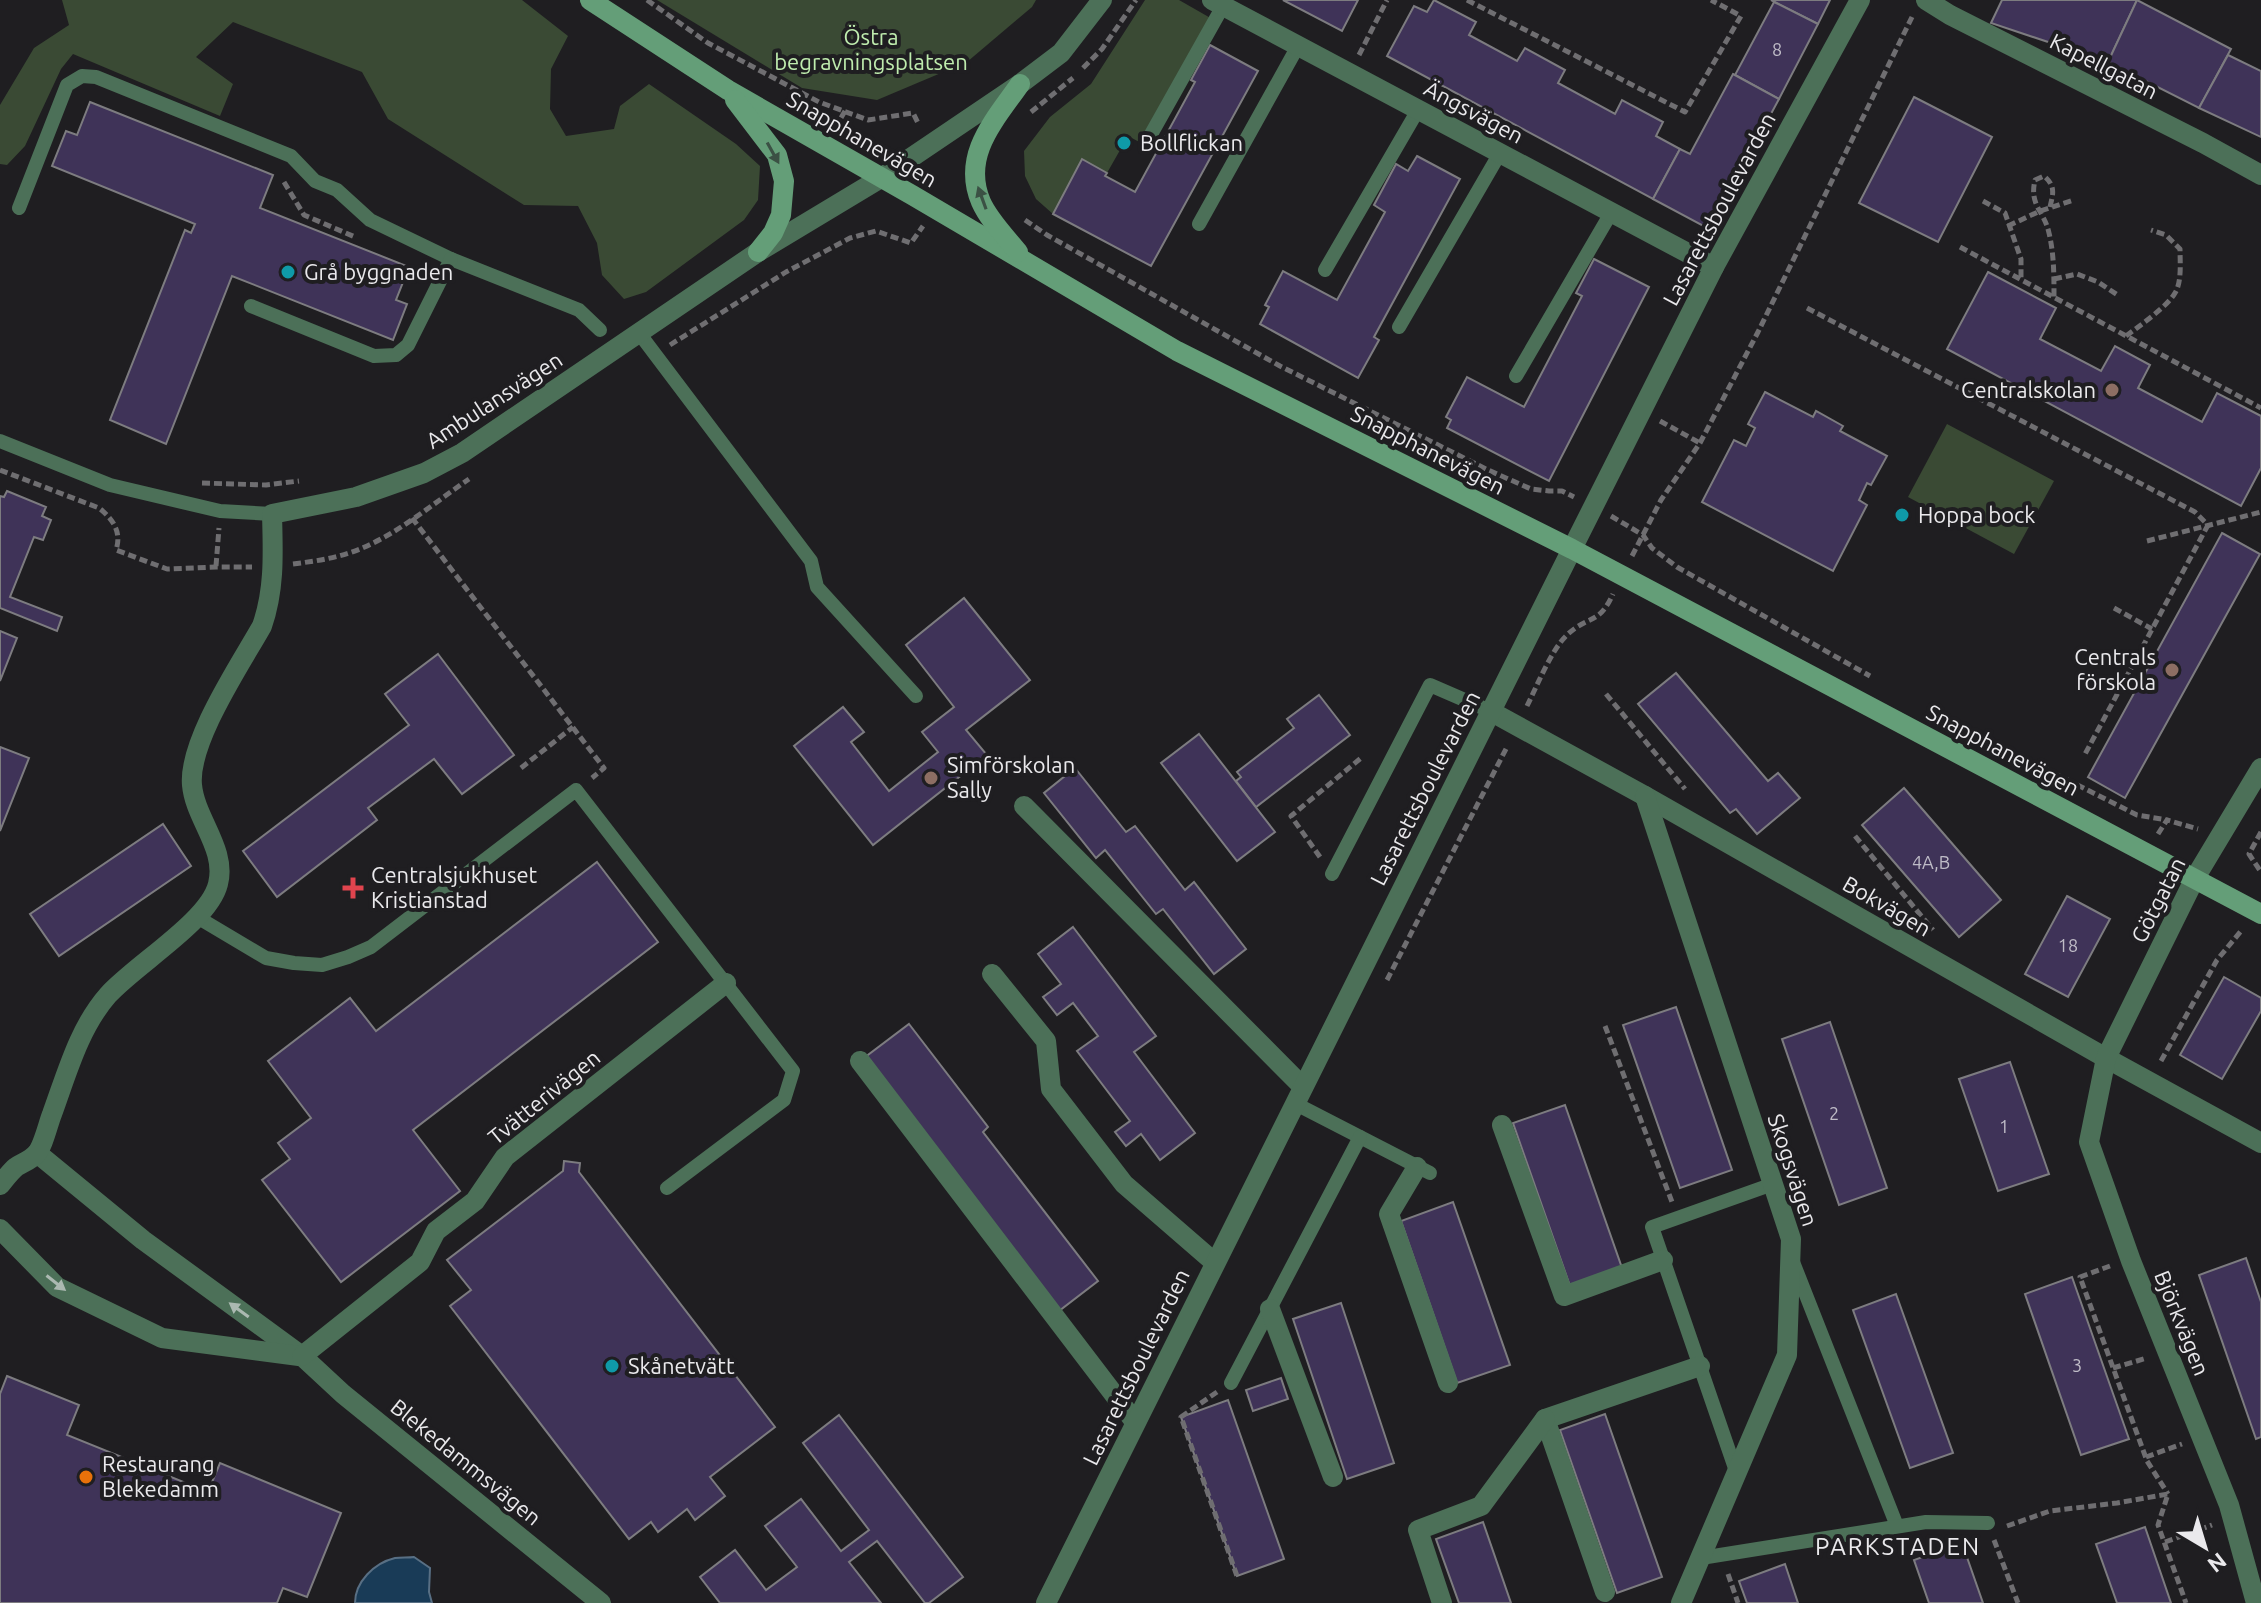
<svg xmlns="http://www.w3.org/2000/svg" width="2261" height="1603" font-family="Ubuntu,sans-serif">
<style>
.green{fill:#3a4a34}
.water{fill:#193b57;stroke:#586f84;stroke-width:2}
.building{fill:#3f3358;stroke:#7d7c80;stroke-width:2}
.lines{fill:none;stroke-linecap:round;stroke-linejoin:round}
.path{stroke:#6f6e71;stroke-width:5;stroke-dasharray:8 4;stroke-linecap:butt}
.service{stroke:#4c7058;stroke-width:14}
.pedestrian{stroke:#4c7058;stroke-width:20}
.minor{stroke:#4c7058;stroke-width:20}
.tertiary{stroke:#4c7058;stroke-width:20}
.secondary{stroke:#649e78;stroke-width:20}
.oneway{fill:#3b5144}
.oneway2{fill:#abb9b1}
.culture-dot{fill:#0f9aa8;stroke:#1f1e21;stroke-width:3}
.education-dot{fill:#8d6e63;stroke:#1f1e21;stroke-width:3}
.health-dot{fill:#e0444e;stroke:#1f1e21;stroke-width:3}
.food-dot{fill:#e8710a;stroke:#1f1e21;stroke-width:3}
.labels{text-anchor:middle;stroke-width:8;stroke-linejoin:round;paint-order:stroke}
.number-label{font-size:18px;fill:#bfbcc7}
.park-label{font-size:22px;fill:#bfecae;stroke:#1f1e21}
.street-label{font-size:22px;fill:#eae9ec;stroke:#1f1e21}
.poi-label{font-size:22px;fill:#eae9ec;stroke:#1f1e21;text-anchor:start}
.neighbourhood-label{font-size:24px;letter-spacing:2px;fill:#eae9ec;stroke:#1f1e21}
</style>
<rect width="100%" height="100%" fill="#1f1e21"/>
<g class="green">
<polygon points="62,0 522,0 568,36 551,69 550,109 566,136 614,129 620,106 649,84 736,144 760,166 758,200 744,220 646,292 624,299 602,275 597,243 578,206 524,205 388,119 362,72 233,22 196,57 233,84 220,116 73,54 61,69 25,146 7,165 0,164 0,105 34,48 69,25"/>
<polygon points="657,0 1036,0 1032,7 967,62 877,100 802,88"/>
<polygon points="1145,0 1179,0 1214,20 1145,145 1128,136 1107,173 1082,160 1053,214 1036,199 1025,176 1024,151 1050,117 1091,84"/>
<polygon points="1947,424 2054,481 2014,554 1908,497"/>
</g>
<path class="water" d="M414,1557L430,1568L429,1592L432,1603H355C355,1582 374,1563 395,1558C401,1557 408,1558 414,1557Z"/>
<g class="building">
<polygon points="1283,0 1358,0 1342,31"/>
<polygon points="1434,0 1476,22 1469,35 1517,61 1525,48 1565,70 1558,83 1615,114 1622,100 1663,122 1656,136 1680,149 1653,199 1387,56 1414,6 1427,12"/>
<polygon points="1771,0 1830,0 1818,24"/>
<polygon points="2002,0 2137,0 2108,62 1991,23"/>
<polygon points="2137,0 2231,49 2199,108 2108,62"/>
<polygon points="1774,2 1818,24 1779,99 1735,75"/>
<polygon points="1210,45 1258,71 1151,266 1053,214 1082,159 1107,173 1105,176 1135,192 1195,82 1191,80"/>
<polygon points="2228,55 2261,71 2261,137 2199,108"/>
<polygon points="1733,74 1779,99 1709,229 1653,199 1680,149 1690,154"/>
<polygon points="1914,97 1992,137 1938,242 1859,203"/>
<polygon points="90,102 273,175 260,208 409,267 396,300 407,304 393,340 232,276 166,444 110,420 185,230 191,233 195,224 52,166 66,131 77,135"/>
<polygon points="1417,156 1460,179 1374,337 1379,340 1358,378 1260,324 1269,307 1265,305 1283,271 1337,300 1385,212 1374,205 1396,164 1408,171"/>
<polygon points="1594,259 1649,287 1549,481 1447,428 1451,420 1446,417 1467,377 1524,407 1582,296 1576,293"/>
<polygon points="1988,272 2056,308 2040,339 2101,371 2115,346 2150,365 2138,388 2202,422 2217,393 2261,416 2261,468 2241,506 1947,349"/>
<polygon points="1765,392 1813,417 1816,411 1843,426 1840,431 1887,456 1871,485 1867,483 1859,500 1867,505 1833,571 1702,502 1734,440 1746,446 1755,428 1748,424"/>
<polygon points="7,491 46,507 42,516 51,520 43,540 34,537 10,597 62,617 57,631 0,608 0,496 4,497"/>
<polygon points="2222,533 2260,554 2125,798 2088,777"/>
<polygon points="964,598 1030,680 966,730 987,755 873,845 794,746 843,707 864,732 851,742 889,791 938,752 922,732 954,707 906,645"/>
<polygon points="0,631 17,638 0,681"/>
<polygon points="438,654 514,755 462,794 434,759 368,808 377,820 277,897 243,851 409,725 385,694"/>
<polygon points="1676,673 1768,781 1778,773 1800,798 1757,834 1736,809 1730,813 1638,704"/>
<polygon points="1319,695 1350,735 1256,807 1236,781 1241,777 1237,772 1294,728 1287,719"/>
<polygon points="1199,734 1275,832 1237,861 1161,763"/>
<polygon points="0,747 29,758 0,831"/>
<polygon points="1075,768 1126,832 1135,826 1185,890 1194,882 1246,949 1214,974 1163,909 1156,914 1105,850 1096,858 1044,793"/>
<polygon points="1904,788 2001,900 1959,937 1862,825"/>
<polygon points="163,824 191,866 59,956 30,914"/>
<polygon points="597,862 658,942 413,1130 460,1191 341,1282 262,1180 290,1159 278,1143 311,1118 268,1061 350,998 376,1031"/>
<polygon points="2067,896 2110,919 2068,997 2025,974"/>
<polygon points="1073,927 1156,1036 1134,1052 1195,1133 1160,1160 1141,1134 1126,1146 1115,1132 1130,1121 1077,1051 1098,1036 1073,1003 1057,1015 1043,997 1061,984 1038,954"/>
<polygon points="2224,977 2261,998 2261,1011 2222,1079 2180,1055"/>
<polygon points="1676,1007 1732,1170 1680,1188 1623,1025"/>
<polygon points="1830,1022 1887,1188 1839,1205 1782,1039"/>
<polygon points="909,1024 988,1127 983,1132 1098,1281 1055,1314 860,1061"/>
<polygon points="2010,1062 2049,1174 1998,1191 1959,1079"/>
<polygon points="1565,1105 1622,1268 1570,1286 1513,1123"/>
<polygon points="564,1161 580,1163 579,1172 775,1427 710,1477 725,1496 695,1520 687,1509 658,1532 651,1522 629,1539 450,1306 471,1290 447,1260 563,1171"/>
<polygon points="1453,1202 1510,1365 1457,1383 1401,1221"/>
<polygon points="2246,1258 2261,1302 2261,1437 2256,1439 2199,1275"/>
<polygon points="2072,1277 2129,1439 2081,1455 2025,1294"/>
<polygon points="1896,1294 1953,1453 1910,1468 1853,1310"/>
<polygon points="1341,1303 1394,1463 1347,1479 1293,1319"/>
<polygon points="7,1376 79,1405 67,1435 208,1492 220,1463 341,1513 307,1597 283,1588 277,1603 0,1603 0,1394"/>
<polygon points="1281,1378 1288,1399 1253,1411 1246,1390"/>
<polygon points="1228,1400 1284,1559 1237,1576 1181,1417"/>
<polygon points="1605,1414 1662,1577 1617,1593 1560,1430"/>
<polygon points="839,1415 963,1577 929,1603 925,1603 877,1541 849,1562 881,1603 720,1603 700,1577 735,1550 766,1590 797,1567 765,1526 801,1499 841,1551 869,1530 803,1443"/>
<polygon points="1483,1522 1511,1603 1459,1603 1436,1539"/>
<polygon points="2145,1527 2171,1603 2117,1603 2096,1544"/>
<polygon points="1962,1543 1983,1603 1929,1603 1914,1560"/>
<polygon points="1785,1564 1798,1603 1747,1603 1739,1581"/>
</g>
<g class="lines">
<g class="path">
<polyline points="647,0 708,43 819,102 868,120 913,113 919,125"/>
<polyline points="1467,0 1685,112 1741,16 1711,0"/>
<polyline points="1359,55 1387,0"/>
<polyline points="1083,68 1102,49 1136,0"/>
<polyline points="1031,112 1073,78"/>
<polyline points="835,128 845,111"/>
<polyline points="284,182 304,215 355,237"/>
<polyline points="1983,201 2005,213 2021,259 2021,280"/>
<path d="M2050,207C2053,194 2056,186 2044,176L2035,180C2029,206 2044,210 2049,233C2054,254 2054,275 2054,297"/>
<polyline points="1025,220 1047,235 1280,366 1488,470 1531,489 1549,491 1562,491 1574,497"/>
<polyline points="2008,226 2040,211 2074,200"/>
<polyline points="1960,247 2261,408"/>
<polyline points="2054,279 2077,274 2098,282 2119,296"/>
<polyline points="1807,308 2195,512 2208,525 2084,756"/>
<path d="M2126,336C2139,326 2167,307 2175,293C2182,282 2180,262 2180,249L2166,235L2151,230"/>
<polyline points="670,345 786,272 850,238 876,231 911,243 923,226"/>
<polyline points="1660,421 1700,443"/>
<path d="M0,470L99,508C113,519 122,532 116,550L167,569L216,567H252"/>
<polyline points="202,483 266,485 299,481"/>
<polyline points="1611,516 1643,535 1652,548 1677,567 1870,676"/>
<polyline points="412,518 604,768 592,778"/>
<polyline points="2147,541 2261,512"/>
<polyline points="1632,556 1661,500 1700,443 1758,332 1913,15"/>
<path d="M293,564C316,561 338,558 360,549C399,533 434,503 469,479"/>
<polyline points="216,566 219,528"/>
<polyline points="2114,608 2152,629"/>
<polyline points="1606,694 1685,789"/>
<path d="M1527,706C1537,686 1552,648 1568,634C1589,615 1599,625 1613,594"/>
<polyline points="2034,763 2137,815 2167,820"/>
<polyline points="521,768 573,727"/>
<polyline points="2261,832 2249,854 2261,872"/>
<polyline points="2158,834 2167,820 2198,829"/>
<polyline points="1855,836 1933,930"/>
<polyline points="1320,857 1291,816 1361,758"/>
<polyline points="1387,980 1507,747"/>
<polyline points="1605,1026 1672,1202"/>
<polyline points="2161,1061 2217,960 2241,931"/>
<polyline points="2110,1266 2080,1277 2147,1461 2168,1494"/>
<polyline points="2113,1368 2147,1358"/>
<polyline points="1217,1392 1181,1417 1237,1576"/>
<polyline points="2146,1457 2182,1444"/>
<polyline points="2007,1526 2050,1511 2117,1503 2168,1494 2158,1525 2186,1603"/>
<polyline points="1994,1540 2018,1603"/>
<polyline points="2165,1542 2212,1525"/>
<polyline points="1728,1574 1738,1603"/>
</g>
<g class="service">
<polyline points="1145,145 1223,6"/>
<polyline points="19,208 67,85 82,76 96,77 291,156 315,181 337,190 370,220 451,259 579,310 600,330"/>
<polyline points="1199,224 1298,46"/>
<polyline points="1325,270 1418,110"/>
<polyline points="251,306 374,356 396,355 408,345 451,259"/>
<polyline points="1399,327 1500,153"/>
<polyline points="639,333 811,561 817,587 916,696"/>
<polyline points="1516,376 1611,213"/>
<polyline points="0,441 110,485 220,511 272,514"/>
<polyline points="1332,874 1430,685 1490,711"/>
<polyline points="197,917 266,958 294,963 322,965 348,957 371,947 576,790 793,1071 784,1100 667,1188"/>
<polyline points="1294,1103 1430,1173"/>
<polyline points="1793,1262 1897,1526"/>
<polyline points="1231,1383 1360,1137"/>
<polyline points="1737,1474 1652,1227 1773,1184"/>
<polyline points="1701,1558 1926,1522 1988,1523"/>
</g>
<g class="pedestrian">
<polyline points="1024,806 1303,1087"/>
<polyline points="992,974 1046,1041 1051,1089 1124,1184 1214,1262"/>
<polyline points="860,1061 1135,1422"/>
<polyline points="1502,1125 1564,1296 1663,1260"/>
<polyline points="1417,1167 1389,1214 1448,1383"/>
<polyline points="1270,1309 1333,1477"/>
<polyline points="1605,1592 1545,1419 1700,1366"/>
<polyline points="1442,1603 1418,1530 1481,1506 1545,1419"/>
</g>
<g class="minor">
<polyline points="1212,0 1714,267"/>
<polyline points="1926,0 1950,15 2203,143 2261,175"/>
<polyline points="1572,549 1714,267 1860,0"/>
<polyline points="1490,711 1645,796 2106,1058 2261,1143"/>
<polyline points="1645,796 1791,1239 1787,1355 1681,1603"/>
<polyline points="2195,878 2106,1058 2089,1142 2131,1261 2229,1505 2256,1603"/>
<polyline points="37,1153 143,1240 302,1356 343,1394 601,1603"/>
<path d="M0,1185C5,1179 10,1172 16,1167C22,1163 31,1160 36,1154C43,1147 48,1124 52,1114C67,1073 79,1028 108,995C136,964 209,921 218,884C227,849 195,819 192,785C188,742 240,665 262,626C275,589 273,552 272,514L356,497L424,473L462,453L758,252L881,178L1020,84L1061,53L1102,0"/>
<polyline points="0,1229 57,1287 162,1338 299,1356"/>
<polyline points="302,1356 420,1262 436,1231 475,1201 505,1157 726,983"/>
</g>
<g class="tertiary">
<polyline points="2195,878 2261,768"/>
<polyline points="1046,1603 1572,549"/>
</g>
<g class="secondary">
<polyline points="590,0 728,90 912,195 1177,351 1572,549 2261,914"/>
<polyline points="735,100 777,155 784,181 781,215 773,233 758,252"/>
<path d="M1018,252C1005,236 989,220 981,202C961,155 995,120 1020,84"/>
</g>
</g>
<defs><path id="oneway-solid" d="M-6-.8H1V-3.2L6.5 0L1 3.2V.8H-6Z" transform="scale(2)"/></defs>
<g class="oneway">
<use href="#oneway-solid" transform="translate(773 153) rotate(61)"/>
<use href="#oneway-solid" transform="translate(982 198) rotate(-110)"/>
</g>
<g class="oneway2">
<use href="#oneway-solid" transform="translate(56 1283) rotate(38)"/>
<use href="#oneway-solid" transform="translate(239 1310) rotate(-144)"/>
</g>
<g class="culture-dot">
<circle cx="1124" cy="143" r="8"/>
<circle cx="288" cy="272" r="8"/>
<circle cx="1902" cy="515" r="8"/>
<circle cx="612" cy="1366" r="8"/>
</g>
<g class="education-dot">
<circle cx="2112" cy="390" r="8"/>
<circle cx="2172" cy="670" r="8"/>
<circle cx="931" cy="778" r="8"/>
</g>
<path class="health-dot" d="M349 876h8v8h8v8h-8v8h-8v-8h-8v-8h8z"/>
<circle class="food-dot" cx="86" cy="1477" r="8"/>
<g class="labels">
<g class="number-label">
<text x="1777" y="56">8</text>
<text x="1931" y="869">4A,B</text>
<text x="2068" y="952">18</text>
<text x="1834" y="1120">2</text>
<text x="2004" y="1133">1</text>
<text x="2077" y="1372">3</text>
</g>
<g class="park-label">
<text x="871" y="45">Östra<tspan x="871" dy="25">begravningsplatsen</tspan></text>
</g>
<g class="street-label">
<text transform="translate(2104 66) rotate(27)" y="8">Kapellgatan</text>
<text transform="translate(1474 112) rotate(28)" y="8">Ängsvägen</text>
<text transform="translate(862 139) rotate(30)" y="8">Snapphanevägen</text>
<text transform="translate(1719 209) rotate(-62)" y="8">Lasarettsboulevarden</text>
<text transform="translate(494 400) rotate(-33)" y="8">Ambulansvägen</text>
<text transform="translate(1428 450) rotate(27)" y="8">Snapphanevägen</text>
<text transform="translate(2003 750) rotate(28)" y="8">Snapphanevägen</text>
<text transform="translate(1425 788) rotate(-63)" y="8">Lasarettsboulevarden</text>
<text transform="translate(2158 900) rotate(-63)" y="8">Götgatan</text>
<text transform="translate(1887 906) rotate(30)" y="8">Bokvägen</text>
<text transform="translate(544 1097) rotate(-39)" y="8">Tvätterivägen</text>
<text transform="translate(1793 1170) rotate(72)" y="8">Skogsvägen</text>
<text transform="translate(2182 1323) rotate(68)" y="8">Björkvägen</text>
<text transform="translate(1136 1367) rotate(-64)" y="8">Lasarettsboulevarden</text>
<text transform="translate(466 1462) rotate(39)" y="8">Blekedammsvägen</text>
</g>
<g class="poi-label">
<text x="1140" y="151">Bollflickan</text>
<text x="304" y="280">Grå byggnaden</text>
<text x="2096" y="398" text-anchor="end">Centralskolan</text>
<text x="1918" y="523">Hoppa bock</text>
<text x="2156" y="665" text-anchor="end">Centrals<tspan x="2156" dy="25">förskola</tspan></text>
<text x="947" y="773">Simförskolan<tspan x="947" dy="25">Sally</tspan></text>
<text x="371" y="883">Centralsjukhuset<tspan x="371" dy="25">Kristianstad</tspan></text>
<text x="628" y="1374">Skånetvätt</text>
<text x="102" y="1472">Restaurang<tspan x="102" dy="25">Blekedamm</tspan></text>
</g>
<g class="neighbourhood-label">
<text x="1898" y="1555">PARKSTADEN</text>
</g>
</g>
<g transform="translate(2205 1547) rotate(142)" stroke="#1f1e21" stroke-width="6" paint-order="stroke">
<path d="M0-6L14 30L0 20L-14 30Z" fill="#eae9ec"/>
<text y="-12" font-size="22" font-weight="bold" text-anchor="middle" fill="#eae9ec">N</text>
</g>
</svg>
